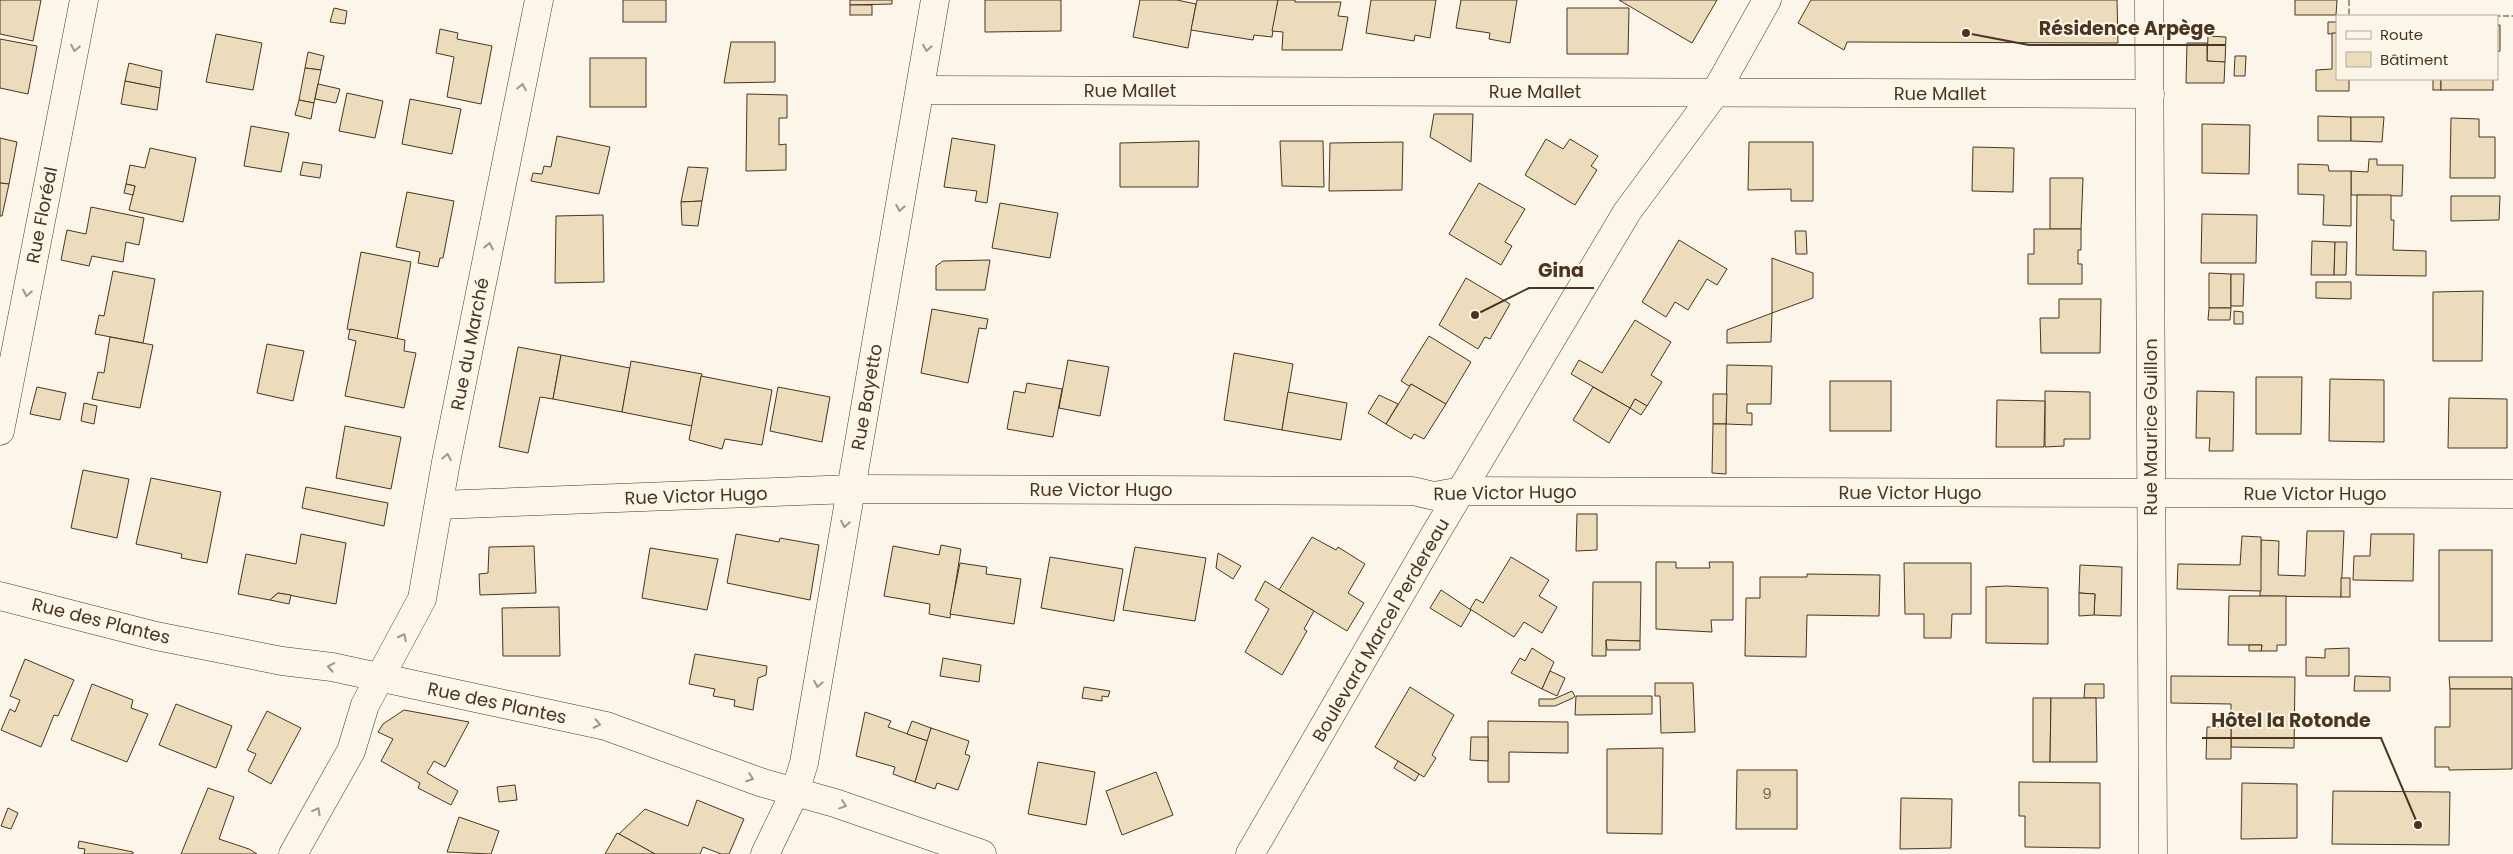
<svg xmlns="http://www.w3.org/2000/svg" width="2513" height="854" font-family="Poppins,sans-serif">
<style>
.building{fill:#ecdcbc;stroke:#4a3520}
.lines{fill:none;stroke-linecap:round;stroke-linejoin:round}
.street-casing{stroke:#4a3520;stroke-width:29}
.street{stroke:#fbf6e9;stroke-width:28}
.fence{stroke:#4a3520;stroke-width:1;stroke-dasharray:6 2.5;stroke-linecap:butt}
.oneway{stroke:#a29684}
.labels{text-anchor:middle;stroke-width:4;stroke-linejoin:round;paint-order:stroke}
.number-label{font-size:15px;fill:#725f47}
.street-label{font-size:18px;fill:#4a3520;stroke:#fbf6e9}
.leader{fill:none;stroke:#4a3520;stroke-width:2}
.callout-dot{fill:#4a3520;stroke:#fbf6e9;stroke-width:2}
.callout-label{font-size:19px;text-anchor:middle;font-weight:bold;fill:#4a3520;stroke:#fbf6e9;stroke-width:4;stroke-linejoin:round;paint-order:stroke}
</style>
<rect width="100%" height="100%" fill="#fbf6e9"/>
<g class="building">
<polygon points="0,0 41,0 33,41 0,34"/>
<rect x="623" y="0" width="43" height="22"/>
<polygon points="850,0 892,0 892,4 850,5"/>
<polygon points="985,0 1061,0 1061,31 985,32"/>
<polygon points="1140,0 1177,0 1196,4 1188,48 1133,37"/>
<polygon points="1197,0 1278,0 1272,37 1254,35 1253,40 1191,30"/>
<polygon points="1278,0 1295,0 1295,2 1341,2 1338,16 1348,17 1342,50 1282,50 1283,32 1272,31"/>
<polygon points="1371,0 1436,0 1430,38 1415,35 1414,41 1366,33"/>
<polygon points="1461,0 1517,0 1510,43 1489,39 1490,33 1456,28"/>
<polygon points="1619,0 1717,0 1692,43"/>
<polygon points="1811,0 2117,0 2118,43 1847,42 1844,50 1798,23"/>
<polygon points="2295,0 2337,0 2336,15 2295,15"/>
<rect x="850" y="5" width="22" height="10"/>
<polygon points="334,8 347,11 345,24 330,22"/>
<polygon points="1567,8 1629,8 1628,54 1567,54"/>
<polygon points="2328,22 2337,22 2337,33 2328,34"/>
<polygon points="2497,25 2500,25 2500,51 2497,52"/>
<polygon points="440,29 458,33 457,39 492,46 481,104 447,97 454,57 436,53"/>
<polygon points="2332,33 2337,33 2337,79 2349,79 2349,91 2316,91 2316,70 2332,69"/>
<polygon points="216,34 262,43 253,90 206,82"/>
<polygon points="2208,36 2226,37 2225,62 2207,61"/>
<polygon points="0,39 37,46 28,94 0,88"/>
<polygon points="731,42 775,42 775,82 724,83"/>
<polygon points="2187,43 2207,43 2207,61 2225,62 2224,83 2186,83"/>
<polygon points="308,52 324,56 321,70 305,68"/>
<polygon points="2235,56 2246,56 2245,76 2234,76"/>
<rect x="590" y="58" width="56" height="49"/>
<polygon points="129,63 162,71 160,88 125,81"/>
<polygon points="305,68 321,70 314,103 299,100"/>
<rect x="2433" y="79" width="8" height="11"/>
<rect x="2441" y="79" width="52" height="11"/>
<polygon points="125,81 160,88 157,110 121,104"/>
<polygon points="318,84 340,89 336,103 315,99"/>
<polygon points="347,93 383,101 375,138 339,131"/>
<polygon points="747,94 787,95 787,118 779,118 779,145 786,144 786,170 746,171"/>
<polygon points="410,99 461,109 452,154 402,144"/>
<polygon points="299,100 314,103 311,119 295,115"/>
<polygon points="1434,114 1473,114 1471,162 1430,137"/>
<polygon points="2318,116 2351,117 2351,141 2318,141"/>
<polygon points="2351,117 2384,117 2382,142 2351,141"/>
<polygon points="2451,118 2479,119 2479,137 2495,137 2495,178 2450,178"/>
<polygon points="2202,124 2250,125 2249,174 2202,173"/>
<polygon points="251,126 289,133 281,172 244,166"/>
<polygon points="557,136 610,147 599,194 531,181 533,173 542,174 544,166 551,167"/>
<polygon points="0,138 17,142 9,184 0,183"/>
<polygon points="952,138 995,145 987,203 975,201 977,191 944,187"/>
<polygon points="1546,139 1563,149 1570,139 1598,156 1591,166 1597,170 1575,205 1525,175"/>
<polygon points="1199,141 1198,187 1120,187 1120,143"/>
<polygon points="1280,141 1323,141 1324,187 1282,186"/>
<polygon points="1403,142 1402,190 1329,191 1330,143"/>
<polygon points="1749,142 1813,142 1813,201 1791,201 1791,189 1748,190"/>
<polygon points="1973,147 2014,148 2013,192 1972,191"/>
<polygon points="150,148 196,158 183,222 129,210 135,186 126,184 130,165 145,168"/>
<polygon points="2369,159 2377,159 2377,165 2403,165 2402,196 2351,195 2351,171 2368,172"/>
<polygon points="303,162 322,165 320,178 300,175"/>
<polygon points="2298,164 2328,165 2329,171 2351,171 2351,226 2323,225 2324,195 2298,194"/>
<polygon points="688,167 708,168 702,201 681,202"/>
<polygon points="2050,178 2083,178 2081,229 2050,229"/>
<polygon points="0,183 9,184 2,216 0,216"/>
<polygon points="1479,183 1525,209 1505,242 1512,246 1501,265 1449,234"/>
<polygon points="126,184 135,186 133,195 124,193"/>
<polygon points="407,192 454,201 443,258 440,258 438,267 418,263 420,252 396,247"/>
<polygon points="2357,195 2391,195 2391,220 2394,220 2393,250 2426,251 2426,276 2356,275"/>
<polygon points="2451,196 2500,196 2499,220 2451,221"/>
<polygon points="702,201 698,226 682,225 681,202"/>
<polygon points="1000,203 1058,213 1050,258 992,248"/>
<polygon points="91,207 144,218 139,245 126,242 123,262 92,256 89,266 61,260 67,230 86,234"/>
<polygon points="2202,214 2257,215 2256,263 2201,263"/>
<polygon points="603,215 604,282 555,283 556,216"/>
<polygon points="2034,229 2081,229 2081,250 2078,250 2078,264 2082,264 2082,284 2028,284 2028,254 2034,254"/>
<polygon points="1795,231 1806,231 1807,254 1796,254"/>
<polygon points="1679,240 1727,269 1717,285 1707,279 1688,310 1675,302 1666,317 1642,302"/>
<polygon points="2312,241 2335,242 2334,275 2311,275"/>
<polygon points="2335,242 2347,242 2346,275 2334,275"/>
<polygon points="361,252 411,262 397,339 347,329"/>
<polygon points="1772,258 1813,273 1813,298 1772,313"/>
<polygon points="990,260 985,290 936,290 936,266 943,261"/>
<polygon points="113,271 155,279 143,343 95,334 99,315 104,316"/>
<polygon points="2209,273 2231,274 2231,308 2209,308"/>
<polygon points="2231,274 2244,274 2243,306 2231,306"/>
<polygon points="1466,278 1510,304 1490,339 1485,337 1478,349 1439,325"/>
<polygon points="2316,282 2351,282 2351,299 2316,298"/>
<polygon points="2483,291 2482,361 2433,361 2433,292"/>
<polygon points="2059,299 2101,299 2100,353 2041,353 2040,318 2059,318"/>
<polygon points="2209,308 2231,308 2230,320 2208,320"/>
<polygon points="932,309 988,319 986,329 979,328 968,383 921,373"/>
<polygon points="2234,311 2243,312 2243,324 2234,324"/>
<polygon points="1772,313 1771,342 1727,343 1727,330"/>
<polygon points="1635,320 1671,342 1651,375 1662,382 1647,406 1635,399 1630,408 1571,374 1579,360 1602,373"/>
<polygon points="350,329 405,340 404,351 416,353 404,408 345,396 356,341 348,339"/>
<polygon points="1429,336 1471,362 1446,404 1411,384 1409,386 1401,381"/>
<polygon points="110,337 153,345 140,408 92,399 98,372 104,373"/>
<polygon points="267,344 304,351 293,401 257,393"/>
<polygon points="518,347 561,355 553,399 540,397 528,453 499,447"/>
<polygon points="1234,353 1293,364 1282,430 1224,420"/>
<polygon points="561,355 630,368 622,412 553,399"/>
<polygon points="1068,360 1109,367 1100,416 1059,408"/>
<polygon points="631,361 702,374 692,426 622,412"/>
<polygon points="1727,365 1772,366 1771,404 1747,404 1747,413 1752,413 1752,425 1726,424"/>
<polygon points="701,376 772,390 762,445 725,439 722,449 689,440"/>
<polygon points="2256,377 2302,377 2301,434 2256,434"/>
<polygon points="2330,379 2384,380 2384,442 2329,441"/>
<rect x="1830" y="381" width="61" height="50"/>
<polygon points="1027,383 1062,389 1053,437 1007,429 1014,391 1025,393"/>
<polygon points="1411,384 1446,404 1424,439 1414,434 1411,439 1386,424"/>
<polygon points="37,387 66,393 60,420 30,414"/>
<polygon points="778,387 830,397 822,442 770,431"/>
<polygon points="1593,387 1630,408 1609,443 1573,420"/>
<polygon points="2045,391 2090,392 2090,439 2064,439 2064,446 2045,447"/>
<polygon points="2197,391 2234,392 2233,451 2209,451 2210,438 2196,438"/>
<polygon points="1288,392 1347,403 1341,440 1282,430"/>
<polygon points="1713,394 1727,394 1726,424 1713,424"/>
<polygon points="1379,395 1398,404 1386,424 1368,413"/>
<polygon points="2449,398 2507,399 2507,448 2448,448"/>
<polygon points="1635,399 1647,406 1641,415 1630,408"/>
<polygon points="1997,400 2045,401 2044,447 1996,447"/>
<polygon points="84,403 97,406 94,424 81,421"/>
<polygon points="1713,424 1726,424 1726,474 1712,473"/>
<polygon points="345,426 401,437 391,489 336,478"/>
<polygon points="83,470 129,479 117,538 71,528"/>
<polygon points="151,478 221,492 207,563 181,558 182,554 136,544"/>
<polygon points="306,487 388,503 384,526 302,508"/>
<polygon points="1577,514 1597,514 1597,550 1576,551"/>
<polygon points="2307,531 2344,531 2341,597 2260,596 2261,540 2279,541 2278,575 2305,576"/>
<polygon points="301,534 346,543 336,604 278,593 270,600 238,594 246,554 296,564"/>
<polygon points="736,534 779,542 780,538 819,545 810,600 727,583"/>
<polygon points="2371,534 2414,534 2413,581 2353,580 2354,556 2370,556"/>
<polygon points="2242,536 2261,537 2261,591 2177,589 2178,564 2240,565"/>
<polygon points="1312,537 1336,550 1338,547 1365,564 1348,593 1364,603 1347,631 1279,590"/>
<polygon points="941,545 961,549 950,618 929,614 930,604 884,596 893,546 939,555"/>
<polygon points="534,546 536,593 480,595 479,574 488,573 489,547"/>
<polygon points="1135,547 1206,558 1195,621 1123,610"/>
<polygon points="650,548 718,559 707,610 642,598"/>
<rect x="2439" y="550" width="53" height="91"/>
<polygon points="1218,553 1241,566 1233,579 1216,568"/>
<polygon points="1050,557 1123,569 1114,621 1041,608"/>
<polygon points="1511,557 1549,580 1539,596 1557,607 1542,633 1524,622 1514,637 1470,609 1476,599 1483,603"/>
<polygon points="1656,562 1676,562 1676,568 1710,568 1709,562 1733,562 1733,620 1711,620 1712,632 1656,629"/>
<polygon points="960,563 987,567 986,574 1021,579 1014,624 950,614"/>
<polygon points="1904,563 1971,563 1971,614 1952,614 1951,638 1924,638 1924,614 1905,614"/>
<polygon points="2080,565 2122,567 2121,616 2094,615 2095,594 2079,593"/>
<polygon points="1807,574 1880,575 1879,616 1807,615 1806,657 1745,656 1746,598 1760,598 1760,577 1807,577"/>
<rect x="2341" y="578" width="9" height="19"/>
<polygon points="1265,581 1314,611 1304,629 1307,631 1282,675 1245,652 1269,609 1255,600"/>
<polygon points="1593,582 1641,582 1640,641 1606,640 1606,656 1592,656"/>
<polygon points="2006,586 2048,588 2048,644 1986,643 1986,587"/>
<polygon points="1441,590 1471,610 1461,627 1430,608"/>
<polygon points="278,593 291,595 289,604 270,600"/>
<polygon points="2079,593 2095,594 2094,615 2079,616"/>
<polygon points="2229,596 2286,596 2286,645 2277,645 2277,651 2261,651 2262,645 2228,645"/>
<polygon points="559,607 560,656 503,656 502,608"/>
<polygon points="1606,640 1640,641 1640,650 1607,650"/>
<polygon points="2249,645 2262,645 2261,651 2249,651"/>
<polygon points="1532,648 1554,662 1542,689 1511,673 1520,658 1525,661"/>
<polygon points="2349,648 2349,676 2306,676 2306,657 2325,658 2325,649"/>
<polygon points="695,654 767,666 766,675 758,678 753,710 734,706 735,700 713,696 715,689 689,684"/>
<polygon points="943,658 981,665 979,682 940,676"/>
<polygon points="25,659 74,680 58,716 54,715 41,747 1,730 10,709 15,712 20,700 10,696"/>
<polygon points="1550,671 1565,678 1557,696 1542,689"/>
<polygon points="2171,676 2295,677 2294,748 2231,747 2231,704 2171,703"/>
<polygon points="2355,676 2390,677 2390,691 2354,691"/>
<polygon points="2449,677 2512,677 2512,689 2450,689"/>
<polygon points="1655,683 1693,683 1695,732 1661,733 1660,696 1655,696"/>
<polygon points="92,684 133,700 131,708 148,714 127,762 71,740"/>
<polygon points="2085,684 2104,684 2104,698 2084,698"/>
<polygon points="1084,687 1110,691 1108,697 1102,696 1102,701 1082,698"/>
<polygon points="1410,687 1454,715 1432,755 1436,758 1424,777 1375,747"/>
<polygon points="2450,689 2512,689 2512,769 2449,770 2449,767 2435,767 2435,727 2450,727"/>
<polygon points="1572,691 1575,696 1573,698 1555,706 1539,706 1539,699 1554,699"/>
<polygon points="1576,696 1652,696 1652,714 1575,715"/>
<polygon points="2033,698 2051,698 2050,762 2033,762"/>
<polygon points="2051,698 2096,698 2097,762 2050,762"/>
<polygon points="176,704 232,726 216,768 159,745"/>
<polygon points="404,710 469,722 445,767 434,761 427,773 458,791 451,805 418,788 420,783 381,761 393,739 378,732 383,724"/>
<polygon points="267,711 301,728 271,784 248,771 256,754 247,750"/>
<polygon points="865,712 891,721 888,727 928,741 915,782 893,774 895,767 856,756"/>
<polygon points="912,721 931,728 928,741 907,734"/>
<polygon points="1488,721 1568,722 1568,753 1509,752 1509,782 1488,782"/>
<polygon points="2207,727 2231,727 2231,759 2206,759"/>
<polygon points="931,728 969,741 965,754 970,756 958,790 937,783 935,789 915,782"/>
<polygon points="1471,737 1488,737 1488,761 1470,760"/>
<polygon points="1663,748 1662,834 1607,833 1607,749"/>
<polygon points="1398,761 1419,774 1415,781 1394,768"/>
<polygon points="1038,762 1095,772 1086,825 1028,814"/>
<polygon points="1737,770 1797,770 1797,829 1736,829"/>
<polygon points="1156,772 1173,815 1122,835 1106,791"/>
<polygon points="2019,782 2100,783 2100,848 2025,847 2025,816 2019,816"/>
<polygon points="2242,783 2297,784 2297,838 2241,839"/>
<polygon points="515,785 517,800 499,802 497,787"/>
<polygon points="208,788 234,797 219,839 249,849 257,854 181,854"/>
<polygon points="2333,791 2450,792 2449,845 2332,844"/>
<polygon points="1901,798 1952,799 1951,848 1900,849"/>
<polygon points="697,800 744,819 729,854 721,854 703,847 700,854 655,854 619,834 645,809 688,826"/>
<polygon points="8,808 18,813 11,829 1,826"/>
<polygon points="459,817 499,831 491,854 447,852"/>
<polygon points="617,833 619,834 655,854 605,854"/>
<polygon points="79,841 133,852 133,854 84,854 85,849 78,848"/>
</g>
<g class="lines">
<defs>
<g id="street">
<polyline points="2149,0 2153,854"/>
<polyline points="920,90 2150,94"/>
<polyline points="0,431 84,0"/>
<polyline points="439,505 851,489 1413,491 1434,496 1462,491 2513,494"/>
<polyline points="0,596 156,636 282,661 332,667 606,726 763,783 835,803 982,854"/>
<polyline points="293,854 351,751 365,705 422,599 446,462 539,0"/>
<polyline points="765,854 795,792 804,763 935,0"/>
<polyline points="1250,854 1434,536 1627,212 1715,93 1767,0"/>
</g>
</defs>
<use href="#street" class="street-casing"/>
<use href="#street" class="street"/>
<polyline class="fence" points="2349,0 2349,16 2513,16"/>
</g>
<defs><path id="oneway-chevron" d="M-2-3.5L2.5 0L-2 3.5" fill="none" stroke-width="1.6" stroke-linecap="round" stroke-linejoin="round" transform="scale(1.25)"/></defs>
<g class="oneway">
<use href="#oneway-chevron" transform="translate(75 48) rotate(101)"/>
<use href="#oneway-chevron" transform="translate(927 48) rotate(100)"/>
<use href="#oneway-chevron" transform="translate(522 87) rotate(-79)"/>
<use href="#oneway-chevron" transform="translate(900 208) rotate(100)"/>
<use href="#oneway-chevron" transform="translate(489 246) rotate(-79)"/>
<use href="#oneway-chevron" transform="translate(27 293) rotate(101)"/>
<use href="#oneway-chevron" transform="translate(447 457) rotate(-79)"/>
<use href="#oneway-chevron" transform="translate(845 524) rotate(100)"/>
<use href="#oneway-chevron" transform="translate(403 637) rotate(-63)"/>
<use href="#oneway-chevron" transform="translate(331 667) rotate(-170)"/>
<use href="#oneway-chevron" transform="translate(818 684) rotate(100)"/>
<use href="#oneway-chevron" transform="translate(597 724) rotate(12)"/>
<use href="#oneway-chevron" transform="translate(750 778) rotate(20)"/>
<use href="#oneway-chevron" transform="translate(843 805) rotate(19)"/>
<use href="#oneway-chevron" transform="translate(317 811) rotate(-61)"/>
</g>
<g class="labels">
<g class="number-label">
<text x="1767" y="799">9</text>
</g>
<g class="street-label">
<text x="1130" y="97">Rue Mallet</text>
<text x="1535" y="98">Rue Mallet</text>
<text x="1940" y="100">Rue Mallet</text>
<text transform="translate(42 215) rotate(-79)" y="6">Rue Floréal</text>
<text transform="translate(470 344) rotate(-79)" y="6">Rue du Marché</text>
<text transform="translate(867 397) rotate(-80)" y="6">Rue Bayetto</text>
<text transform="translate(2151 427) rotate(-90)" y="6">Rue Maurice Guillon</text>
<text x="1101" y="496">Rue Victor Hugo</text>
<text transform="translate(1505 493) rotate(-1)" y="6">Rue Victor Hugo</text>
<text x="1910" y="499">Rue Victor Hugo</text>
<text x="2315" y="500">Rue Victor Hugo</text>
<text transform="translate(696 496) rotate(-2)" y="6">Rue Victor Hugo</text>
<text transform="translate(101 621) rotate(14)" y="6">Rue des Plantes</text>
<text transform="translate(1381 630) rotate(-60)" y="6">Boulevard Marcel Perdereau</text>
<text transform="translate(497 703) rotate(12)" y="6">Rue des Plantes</text>
</g>
</g>
<path class="leader" d="M1966 33L2029 45H2225M1475 315L1529 288H1594M2418 825L2381 738H2202"/>
<g class="callout-dot">
<circle cx="1966" cy="33" r="5"/>
<circle cx="1475" cy="315" r="5"/>
<circle cx="2418" cy="825" r="5"/>
</g>
<g class="callout-label">
<text x="2127" y="35">Résidence Arpège</text>
<text x="1561" y="277">Gina</text>
<text x="2291" y="727">Hôtel la Rotonde</text>
</g>
<rect x="2336" y="15" width="162" height="65" fill="#fbf6e9" stroke="#b4a999"/>
<rect x="2346" y="31" width="25" height="8" fill="#fbf6e9" stroke="#b4a999"/>
<text x="2380" y="40" font-size="15" fill="#4a3520">Route</text>
<rect x="2346" y="52" width="25" height="15" fill="#ecdcbc" stroke="#b4a999"/>
<text x="2380" y="65" font-size="15" fill="#4a3520">Bâtiment</text>
</svg>
